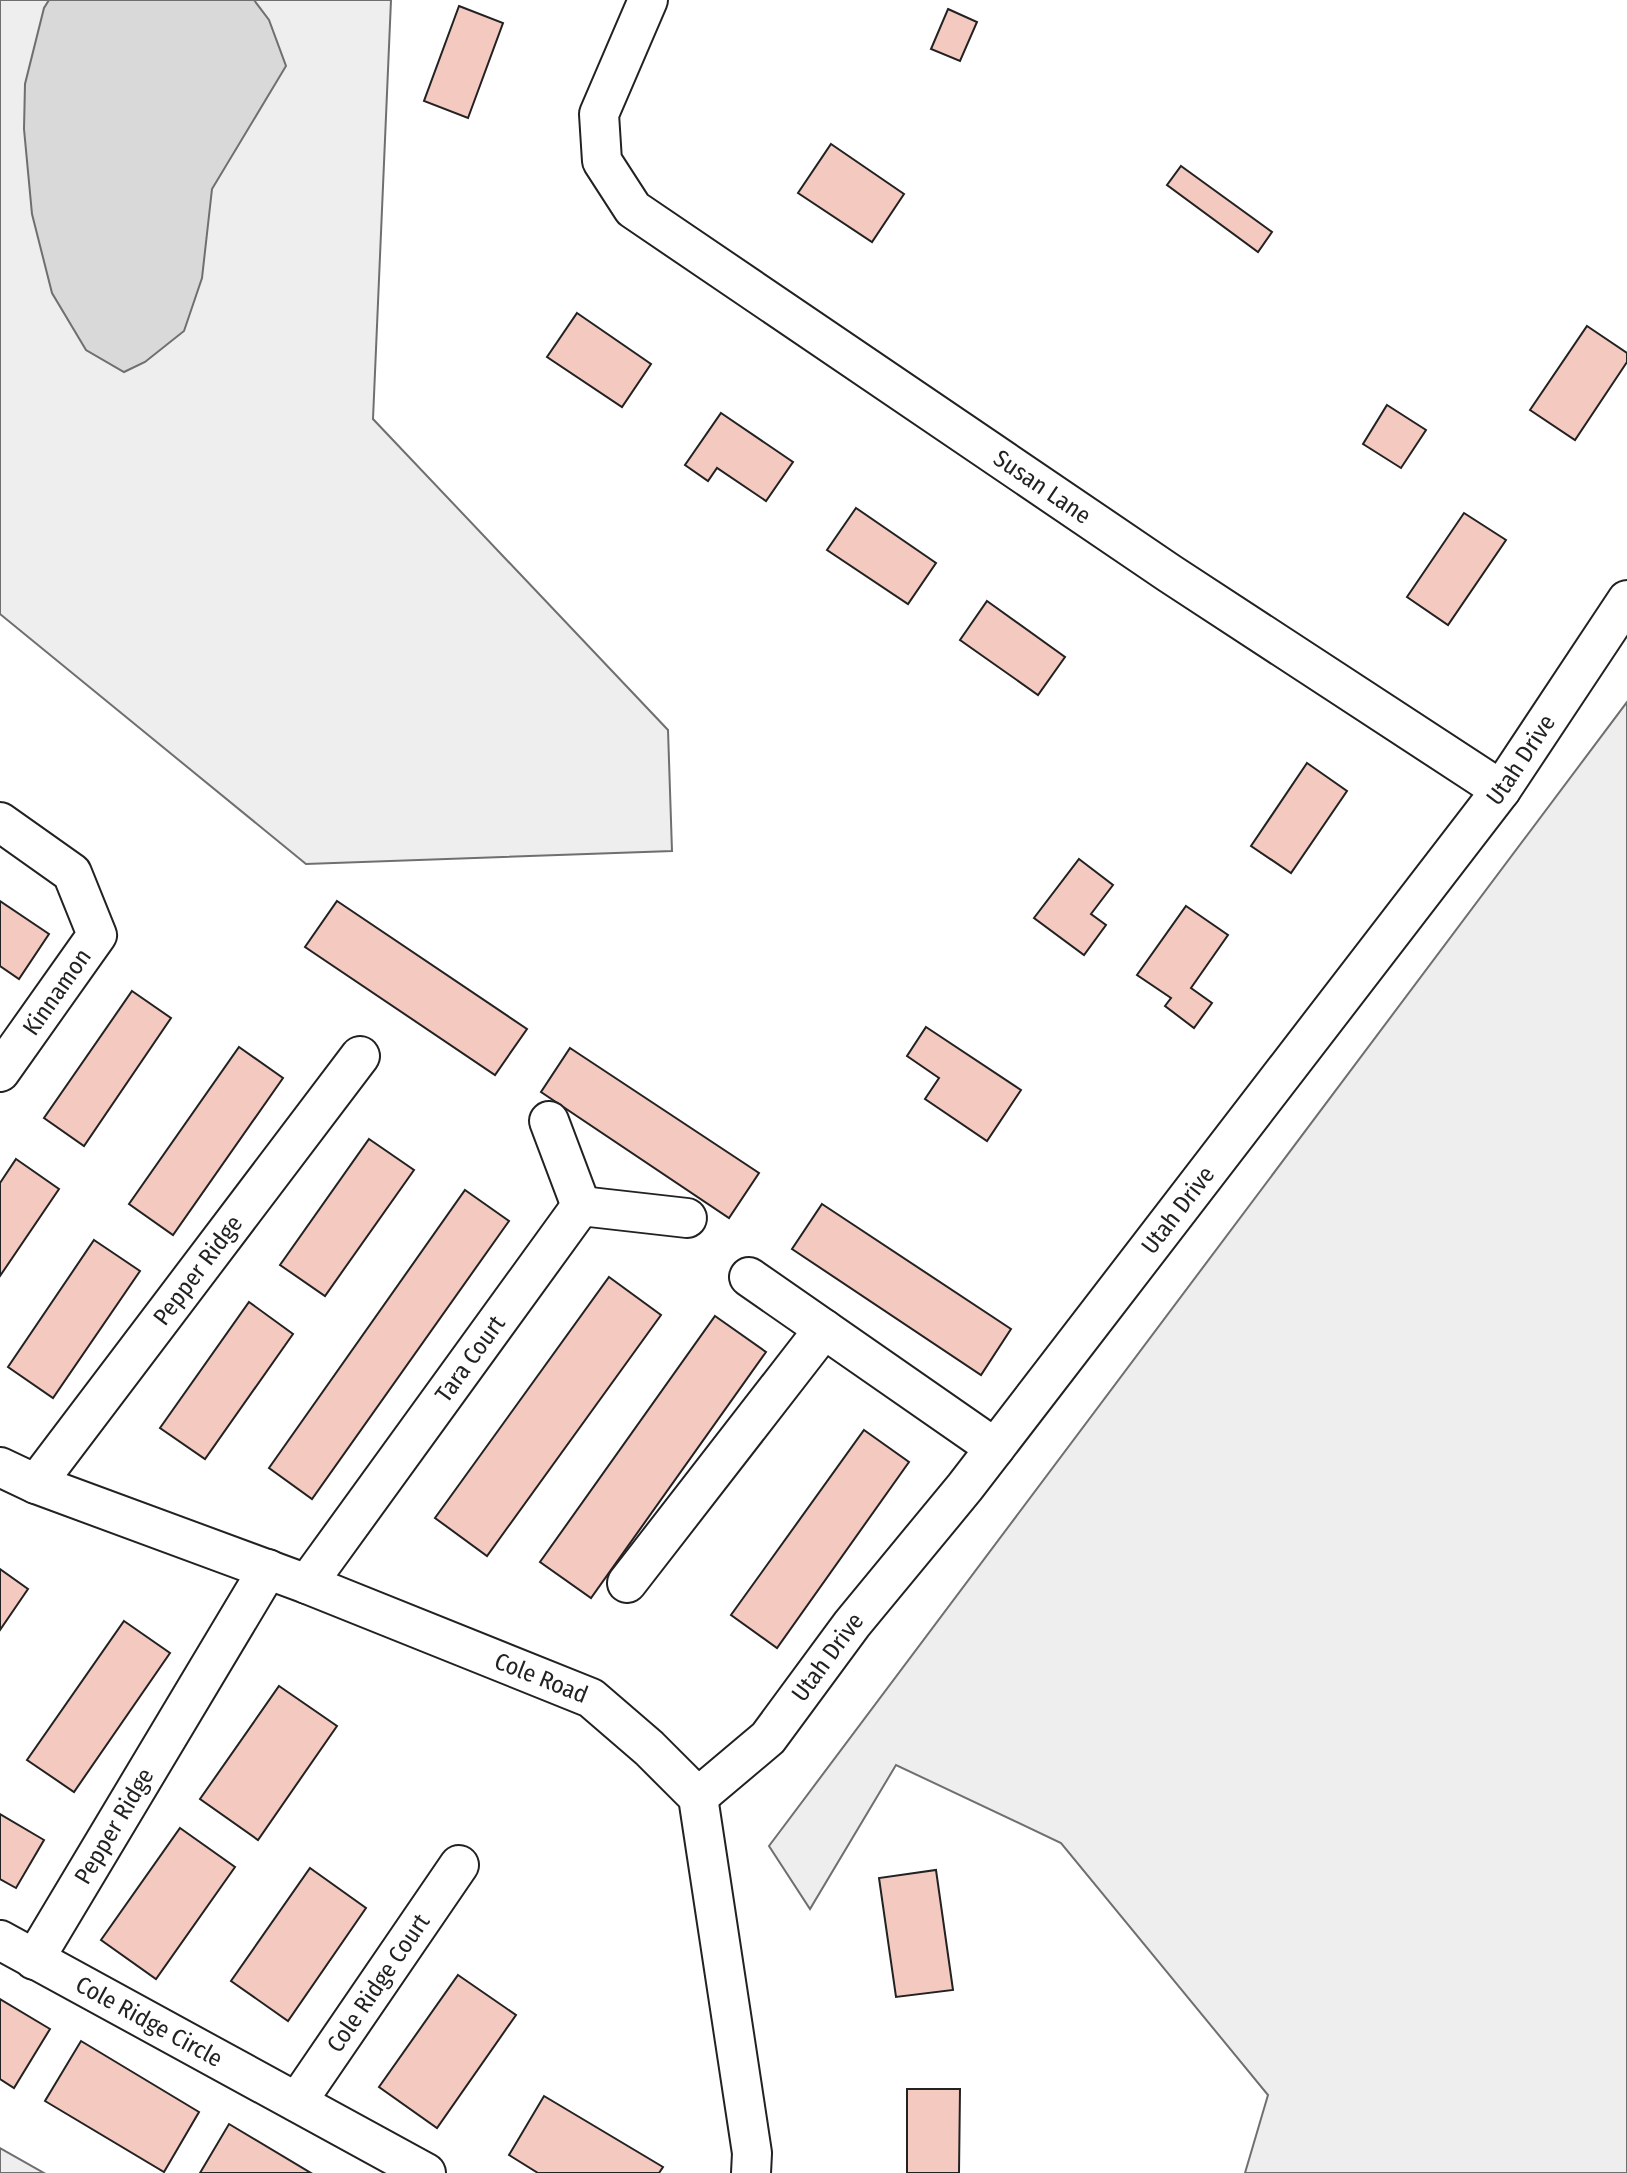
<svg xmlns="http://www.w3.org/2000/svg" width="1627" height="2173" font-family="'Fira Sans Condensed',sans-serif">
<style>
.green{fill:#eee;stroke:#6f6f6f;stroke-width:2}
.water{fill:#d9d9d9;stroke:#6f6f6f;stroke-width:2}
.building{fill:#f3c9c0;stroke:#222;stroke-width:2}
.lines{fill:none;stroke-linecap:round;stroke-linejoin:round}
.minor-casing{stroke:#222;stroke-width:42}
.minor{stroke:#fff;stroke-width:38}
.labels{text-anchor:middle;stroke-width:5;stroke-linejoin:round;paint-order:stroke}
.street-label{font-size:24px;fill:#222;stroke:#fff}
</style>
<rect width="100%" height="100%" fill="#fff"/>
<g class="green">
<polygon points="0,0 391,0 373,419 668,730 672,851 306,864 0,614"/>
<polygon points="1627,702 1627,2173 1245,2173 1268,2095 1061,1843 896,1765 810,1909 769,1846"/>
<polygon points="0,2148 44,2173 0,2173"/>
</g>
<polygon class="water" points="49,0 254,0 269,20 286,66 212,189 202,278 184,331 145,362 124,372 86,350 52,293 32,214 24,129 25,84 44,8"/>
<g class="building">
<polygon points="459,6 503,23 468,118 424,101"/>
<polygon points="948,9 977,22 960,61 931,49"/>
<polygon points="831,144 904,194 872,242 798,193"/>
<polygon points="1181,166 1272,232 1258,252 1167,185"/>
<polygon points="577,313 651,364 622,407 547,357"/>
<polygon points="1587,326 1627,353 1627,362 1575,440 1530,410"/>
<polygon points="1387,405 1426,430 1401,468 1363,444"/>
<polygon points="721,413 793,462 766,501 717,468 708,481 685,465"/>
<polygon points="856,508 936,563 908,604 827,550"/>
<polygon points="1464,513 1506,540 1448,625 1407,597"/>
<polygon points="987,601 1065,657 1038,695 960,640"/>
<polygon points="1307,763 1347,791 1291,873 1251,846"/>
<polygon points="1079,859 1113,885 1091,914 1106,925 1084,955 1034,918"/>
<polygon points="0,901 49,934 19,979 0,966"/>
<polygon points="337,901 527,1029 495,1075 305,947"/>
<polygon points="1186,906 1228,935 1191,988 1212,1003 1194,1028 1165,1006 1171,998 1137,975"/>
<polygon points="132,991 171,1018 84,1146 44,1118"/>
<polygon points="926,1027 1021,1090 987,1141 925,1099 939,1078 907,1056"/>
<polygon points="239,1047 283,1078 173,1235 129,1204"/>
<polygon points="570,1048 759,1173 729,1218 541,1092"/>
<polygon points="369,1139 414,1170 325,1296 280,1265"/>
<polygon points="16,1159 59,1189 0,1276 0,1183"/>
<polygon points="465,1190 509,1221 312,1499 269,1468"/>
<polygon points="822,1204 1011,1329 981,1375 792,1249"/>
<polygon points="94,1240 140,1271 53,1398 8,1367"/>
<polygon points="609,1277 661,1315 487,1556 435,1518"/>
<polygon points="249,1302 293,1334 205,1459 160,1428"/>
<polygon points="715,1316 766,1352 591,1598 540,1562"/>
<polygon points="864,1430 909,1462 777,1648 731,1615"/>
<polygon points="0,1569 28,1589 0,1630"/>
<polygon points="124,1621 170,1653 74,1792 27,1760"/>
<polygon points="279,1686 337,1726 258,1840 200,1799"/>
<polygon points="0,1814 44,1840 16,1888 0,1879"/>
<polygon points="180,1828 235,1867 156,1979 101,1940"/>
<polygon points="310,1868 366,1908 288,2021 231,1981"/>
<polygon points="936,1870 953,1990 896,1997 879,1878"/>
<polygon points="458,1975 516,2015 437,2128 379,2087"/>
<polygon points="0,1999 50,2029 14,2088 0,2079"/>
<polygon points="81,2041 199,2112 164,2172 45,2101"/>
<polygon points="907,2089 960,2089 959,2173 907,2173"/>
<polygon points="544,2096 663,2167 659,2173 538,2173 509,2155"/>
<polygon points="229,2124 311,2173 200,2173"/>
</g>
<g class="lines">
<defs>
<g id="minor">
<path id="s1" d="M648,0L599,114L602,161L633,209L1169,573L1501,790"/>
<polyline points="0,822 72,873 97,935 0,1072"/>
<polyline points="549,1121 581,1206"/>
<polyline points="581,1206 687,1218"/>
<polyline points="749,1277 995,1448"/>
<path id="s2" d="M0,1467L36,1484L307,1584L591,1698L649,1748L698,1797L752,2153L751,2173"/>
<path id="s3" d="M36,1484L360,1056"/>
<polyline points="627,1583 824,1329"/>
<path id="s4" d="M307,1584L581,1206"/>
<path id="s5" d="M698,1797L768,1738L852,1624L965,1487L1501,790L1627,600"/>
<path id="s6" d="M0,1940L426,2173"/>
<path id="s7" d="M34,1960L268,1569"/>
<path id="s8" d="M297,2102L459,1865"/>
</g>
</defs>
<use href="#minor" class="minor-casing"/>
<use href="#minor" class="minor"/>
</g>
<g class="labels">
<g class="street-label">
<text dy="8" stroke="none"><textPath href="#s1" startOffset="723">Susan Lane</textPath></text>
<text dy="8" stroke="none"><textPath href="#s5" startOffset="1326">Utah Drive</textPath></text>
<text transform="translate(57 992) rotate(-55)" y="8">Kinnamon</text>
<text dy="8" stroke="none"><textPath href="#s5" startOffset="760">Utah Drive</textPath></text>
<text dy="8" stroke="none"><textPath href="#s3" startOffset="268">Pepper Ridge</textPath></text>
<text dy="8" stroke="none"><textPath href="#s4" startOffset="278">Tara Court</textPath></text>
<text dy="8" stroke="none"><textPath href="#s5" startOffset="192">Utah Drive</textPath></text>
<text dy="8" stroke="none"><textPath href="#s2" startOffset="581">Cole Road</textPath></text>
<text dy="8" stroke="none"><textPath href="#s7" startOffset="156">Pepper Ridge</textPath></text>
<text dy="8" stroke="none"><textPath href="#s8" startOffset="144">Cole Ridge Court</textPath></text>
<text dy="8" stroke="none"><textPath href="#s6" startOffset="170">Cole Ridge Circle</textPath></text>
</g>
</g>
</svg>
